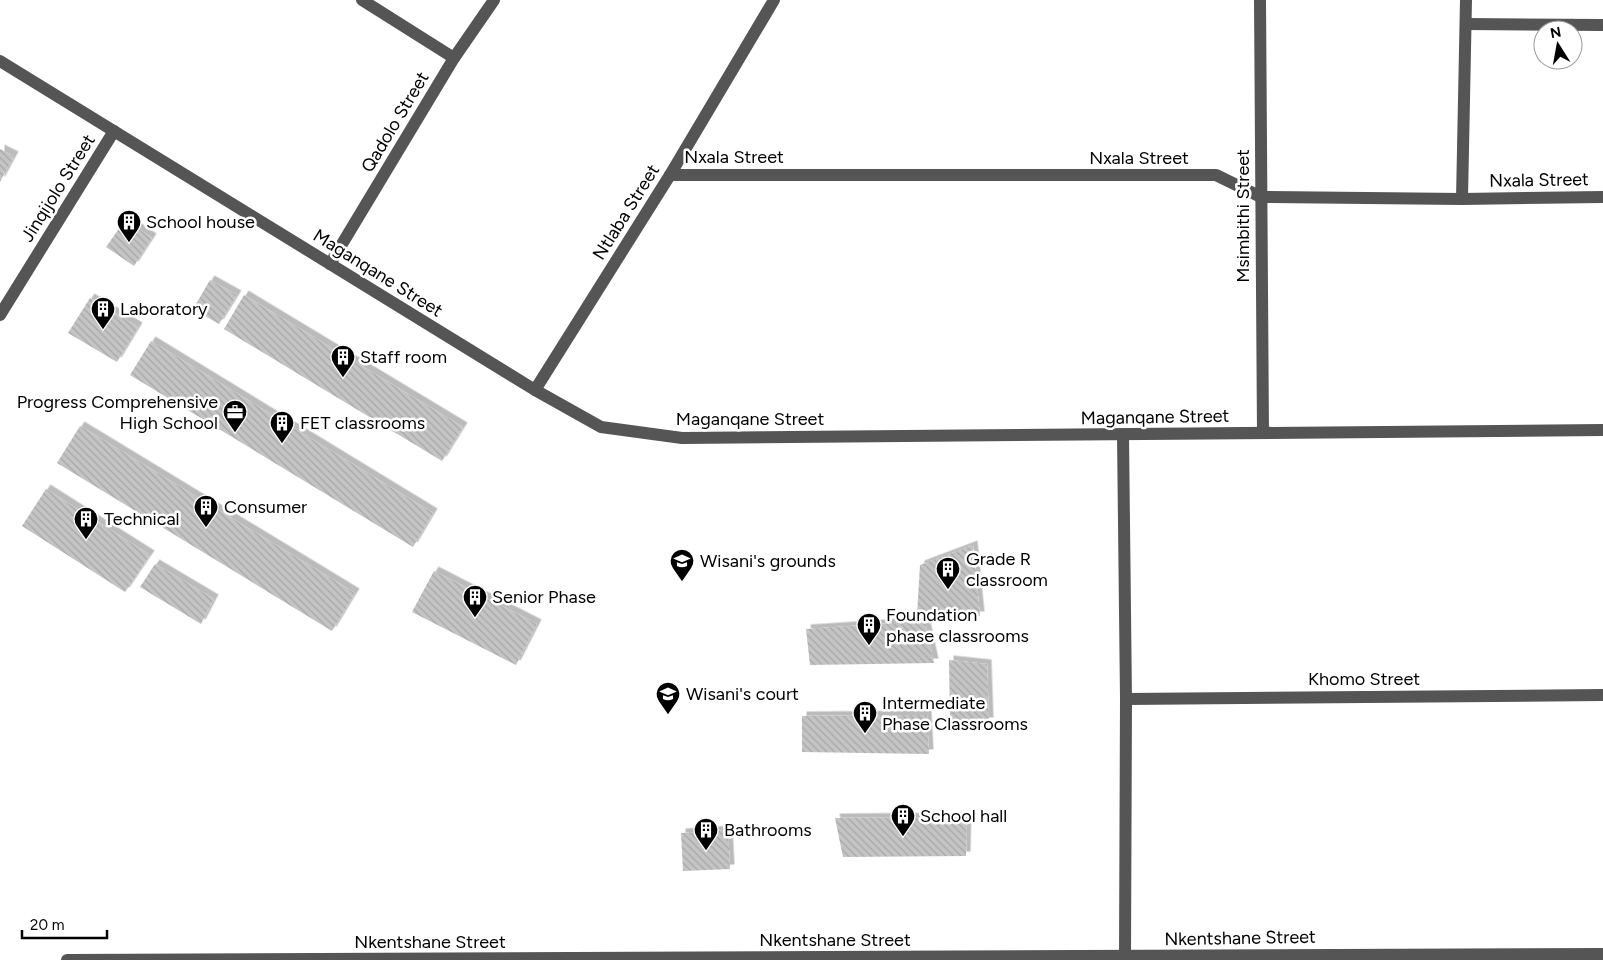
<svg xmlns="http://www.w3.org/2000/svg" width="1603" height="960" font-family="Figtree,sans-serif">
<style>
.building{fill:url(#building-back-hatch);filter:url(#shadow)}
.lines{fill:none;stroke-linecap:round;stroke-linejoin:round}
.minor{stroke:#555;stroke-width:12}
.labels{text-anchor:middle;stroke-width:5;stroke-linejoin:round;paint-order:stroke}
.street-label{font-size:18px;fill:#000;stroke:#fff}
.poi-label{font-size:18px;fill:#000;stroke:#fff;text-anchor:start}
</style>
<defs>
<pattern id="building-back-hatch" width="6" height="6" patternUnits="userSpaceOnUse" patternTransform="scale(1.25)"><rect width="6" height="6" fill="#c4c4c4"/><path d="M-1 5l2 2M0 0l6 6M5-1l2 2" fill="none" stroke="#a7a7a7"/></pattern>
<filter id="shadow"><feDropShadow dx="4.5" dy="-4.5" stdDeviation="0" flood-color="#0004"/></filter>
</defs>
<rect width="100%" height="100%" fill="#fff"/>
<g class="building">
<polygon points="0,149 14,156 0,182"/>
<polygon points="125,220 152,238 134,266 106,247"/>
<polygon points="210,280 237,295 219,324 193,309"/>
<polygon points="244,295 463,427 442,461 224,329"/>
<polygon points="90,298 138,327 117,362 68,333"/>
<polygon points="151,341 433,513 413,547 130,375"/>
<polygon points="80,426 355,593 332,631 57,463"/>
<polygon points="46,489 150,555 125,592 22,526"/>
<polygon points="973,545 980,616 917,615 920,565"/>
<polygon points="155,564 214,599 201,624 140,587"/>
<polygon points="434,571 537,624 516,665 412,612"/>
<polygon points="925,621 934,663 810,665 806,629"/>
<polygon points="949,660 987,664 989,722 950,722"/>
<polygon points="927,715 929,754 802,752 802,716"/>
<polygon points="967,817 966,856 843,857 835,818"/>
<polygon points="728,830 730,869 683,871 681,833"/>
</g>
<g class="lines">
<g class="minor">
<polyline points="362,0 454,58"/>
<polyline points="1260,0 1263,433"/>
<polyline points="1466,24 1603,25"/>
<polyline points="0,61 535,390 601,427 682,438 1603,430"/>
<polyline points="670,175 1216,175 1261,197 1462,199 1603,197"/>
<polyline points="1462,199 1466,0"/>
<polyline points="330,264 454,58 494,0"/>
<polyline points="0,315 114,131"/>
<polyline points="535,390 670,175 774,0"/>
<polyline points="1123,435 1126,699 1125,957"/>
<polyline points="1126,699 1603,695"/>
<polyline points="67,960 1603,954"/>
</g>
</g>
<defs>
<symbol id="building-pin" viewBox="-11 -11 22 30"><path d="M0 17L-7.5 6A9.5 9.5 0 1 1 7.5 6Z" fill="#000" stroke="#fff"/><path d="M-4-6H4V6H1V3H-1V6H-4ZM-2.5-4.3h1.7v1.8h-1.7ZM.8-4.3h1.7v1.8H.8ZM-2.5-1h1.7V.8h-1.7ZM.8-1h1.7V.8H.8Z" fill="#fff"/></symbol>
<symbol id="office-pin" viewBox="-11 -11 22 30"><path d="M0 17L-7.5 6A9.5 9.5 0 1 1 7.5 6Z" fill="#000" stroke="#fff"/><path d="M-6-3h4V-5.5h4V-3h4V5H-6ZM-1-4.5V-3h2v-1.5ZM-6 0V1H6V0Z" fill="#fff"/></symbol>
<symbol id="school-pin" viewBox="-11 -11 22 30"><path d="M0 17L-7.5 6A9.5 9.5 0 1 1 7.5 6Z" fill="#000" stroke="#fff"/><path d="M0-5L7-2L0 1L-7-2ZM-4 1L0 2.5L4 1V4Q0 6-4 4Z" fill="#fff"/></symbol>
</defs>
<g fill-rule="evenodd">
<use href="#building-pin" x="115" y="208" width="28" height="38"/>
<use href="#building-pin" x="89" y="295" width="28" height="38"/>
<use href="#building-pin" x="329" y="343" width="28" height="38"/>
<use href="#office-pin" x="221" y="398" width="28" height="38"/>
<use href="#building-pin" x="268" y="409" width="28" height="38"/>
<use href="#building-pin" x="192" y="493" width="28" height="38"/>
<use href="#building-pin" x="72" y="505" width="28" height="38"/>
<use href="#school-pin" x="668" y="547" width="28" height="38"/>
<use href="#building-pin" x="934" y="555" width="28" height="38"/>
<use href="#building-pin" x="461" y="583" width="28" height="38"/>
<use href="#building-pin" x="855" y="611" width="28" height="38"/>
<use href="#school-pin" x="654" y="680" width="28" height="38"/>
<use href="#building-pin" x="851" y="699" width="28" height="38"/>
<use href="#building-pin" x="889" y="802" width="28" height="38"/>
<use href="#building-pin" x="692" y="816" width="28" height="38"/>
</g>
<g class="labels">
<g class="street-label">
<text transform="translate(395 122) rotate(-59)" y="6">Qadolo Street</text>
<text x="734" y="163">Nxala Street</text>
<text x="1139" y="164">Nxala Street</text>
<text transform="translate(1539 180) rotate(-1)" y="6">Nxala Street</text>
<text transform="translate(58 188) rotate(-58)" y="6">Jinqijolo Street</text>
<text transform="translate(626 212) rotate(-58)" y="6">Ntlaba Street</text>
<text transform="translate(1243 216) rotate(-90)" y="6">Msimbithi Street</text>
<text transform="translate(378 273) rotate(32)" y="6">Maganqane Street</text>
<text transform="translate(1155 417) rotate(-1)" y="6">Maganqane Street</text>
<text x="750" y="425">Maganqane Street</text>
<text x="1364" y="685">Khomo Street</text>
<text transform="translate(1240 938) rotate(-1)" y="6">Nkentshane Street</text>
<text x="835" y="946">Nkentshane Street</text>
<text x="430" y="948">Nkentshane Street</text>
</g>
<g class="poi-label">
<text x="146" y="228">School house</text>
<text x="120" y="315">Laboratory</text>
<text x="360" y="363">Staff room</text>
<text x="218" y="408" text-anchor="end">Progress Comprehensive<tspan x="218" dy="21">High School</tspan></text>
<text x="300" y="429">FET classrooms</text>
<text x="224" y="513">Consumer</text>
<text x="104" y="525">Technical</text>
<text x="966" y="565">Grade R<tspan x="966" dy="21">classroom</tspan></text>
<text x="700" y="567">Wisani's grounds</text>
<text x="492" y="603">Senior Phase</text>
<text x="886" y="621">Foundation<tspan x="886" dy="21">phase classrooms</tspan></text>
<text x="686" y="700">Wisani's court</text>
<text x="882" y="709">Intermediate<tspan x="882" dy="21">Phase Classrooms</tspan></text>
<text x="920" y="822">School hall</text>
<text x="724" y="836">Bathrooms</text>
</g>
</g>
<g transform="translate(1558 45) rotate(349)"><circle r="24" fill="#ffffff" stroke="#999999"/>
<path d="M0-4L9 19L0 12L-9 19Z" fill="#000000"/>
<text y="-8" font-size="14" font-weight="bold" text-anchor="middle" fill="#000000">N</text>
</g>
<path d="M22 930v8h85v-8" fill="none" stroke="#000000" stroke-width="2.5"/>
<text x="30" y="930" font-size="15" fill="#000000" stroke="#ffffff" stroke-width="4" paint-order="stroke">20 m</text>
</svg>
